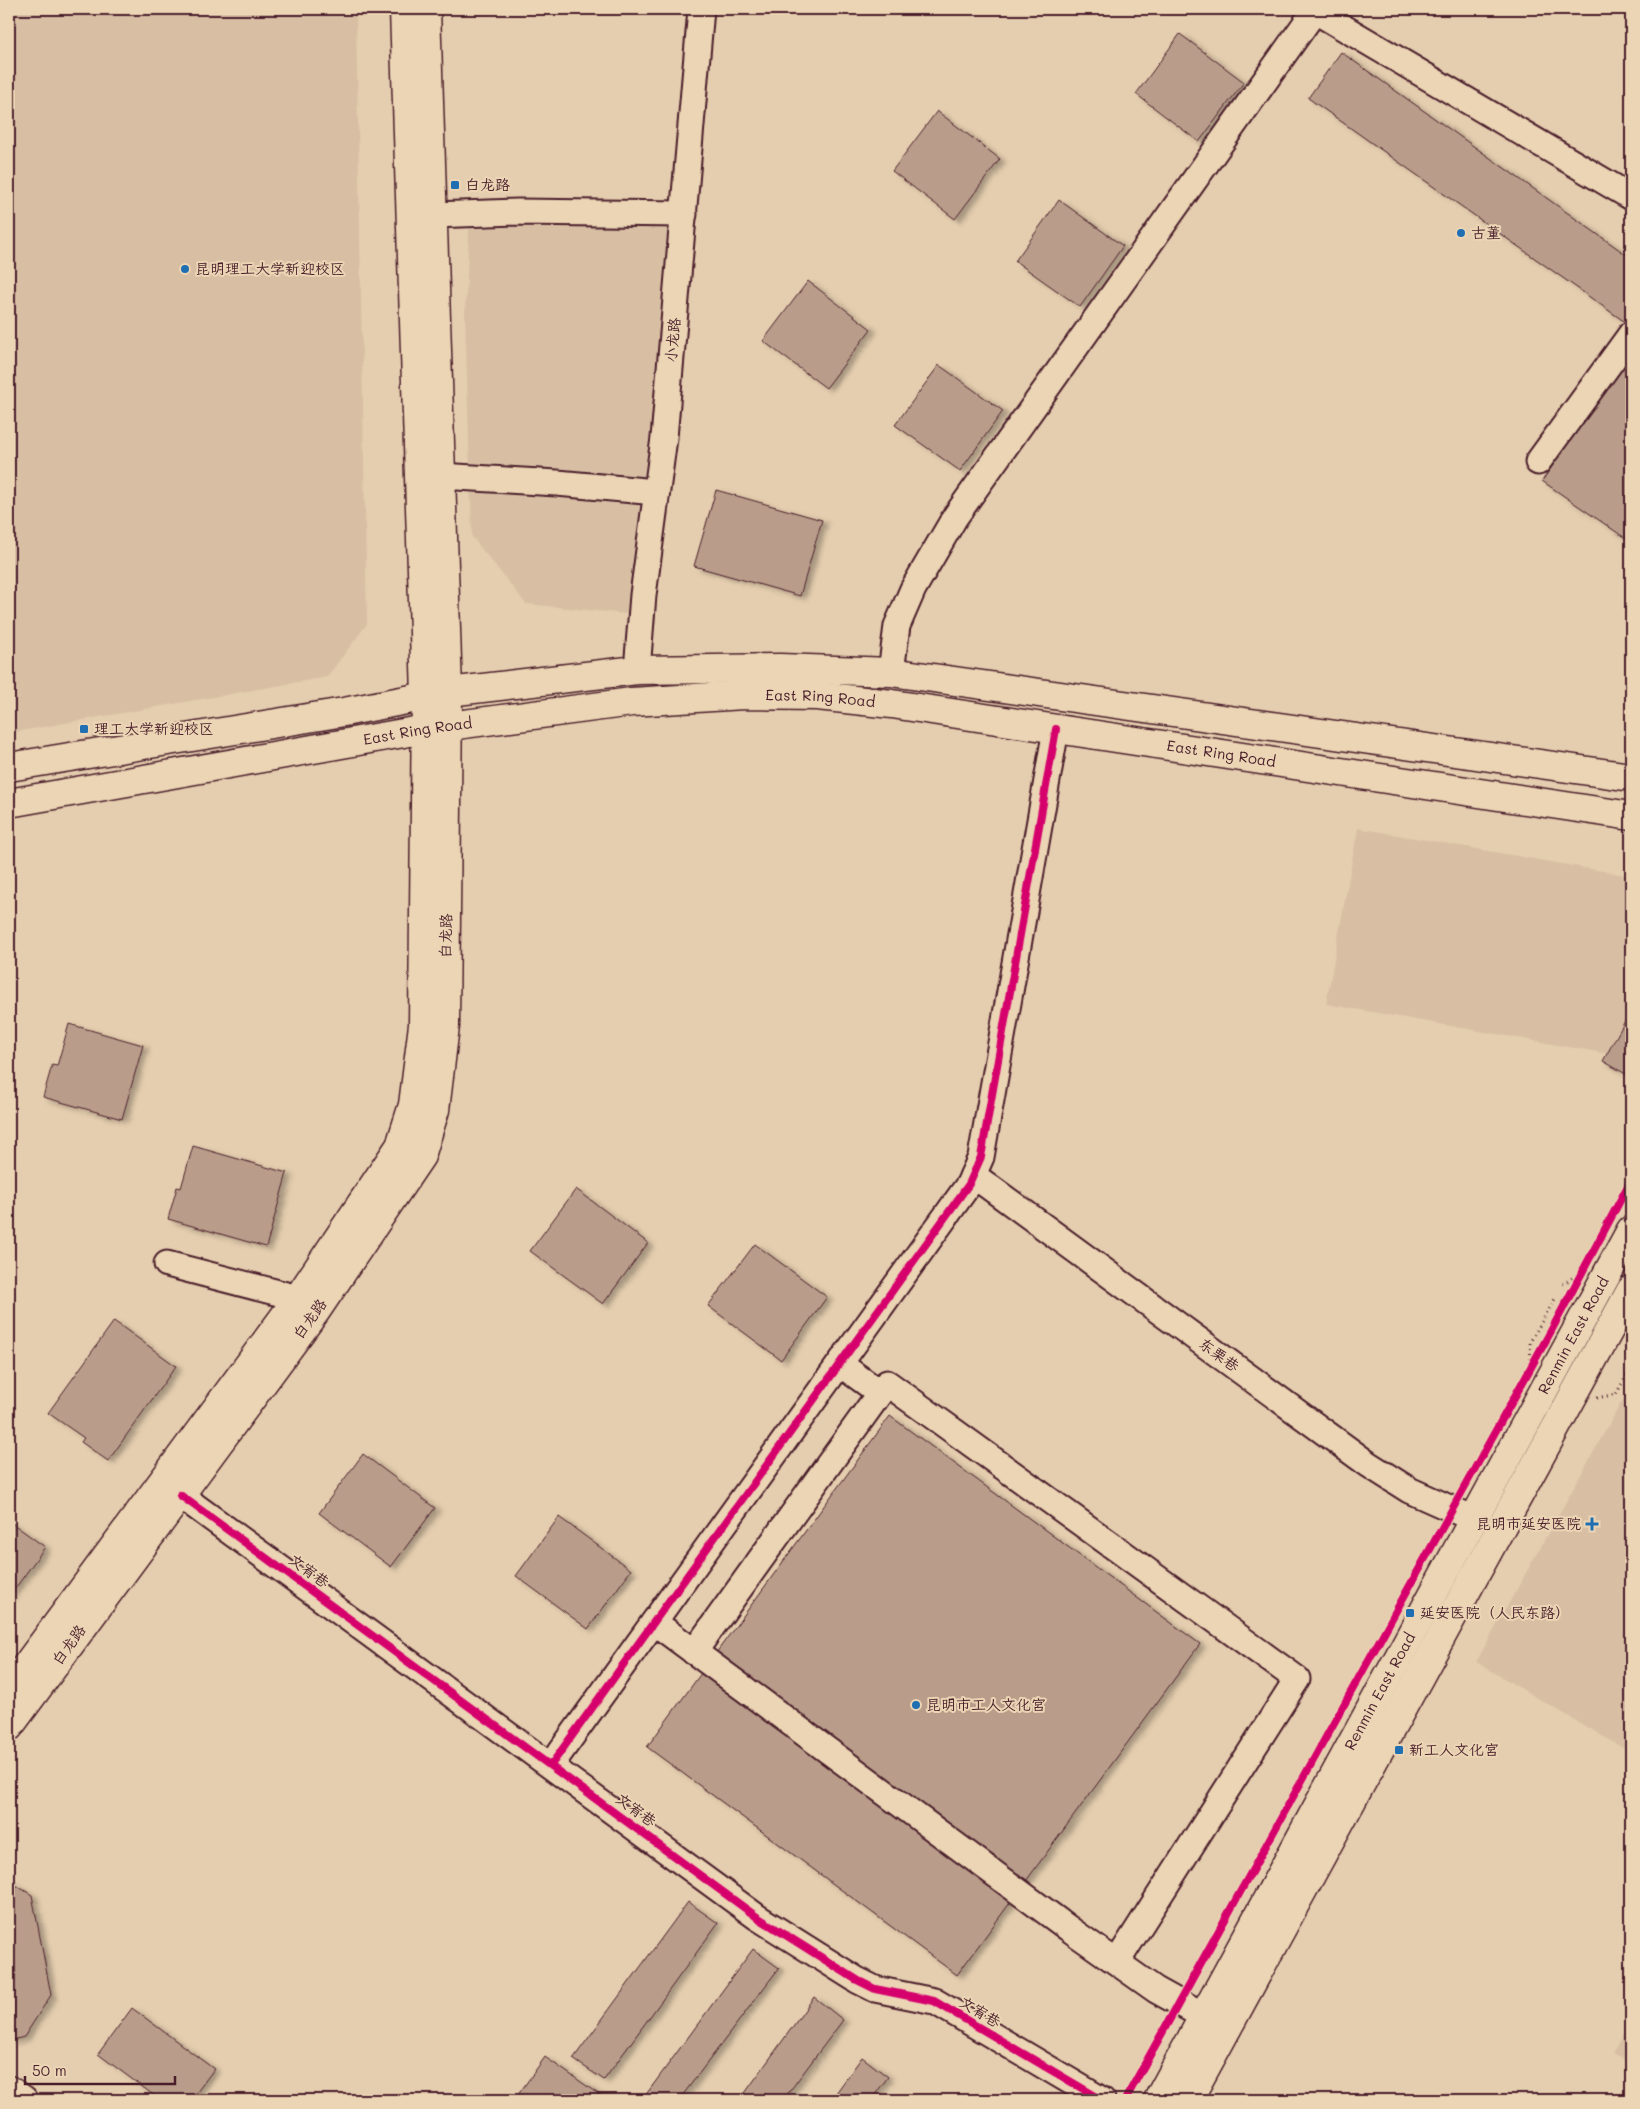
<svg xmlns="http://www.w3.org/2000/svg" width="1640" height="2109" font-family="Mali,'LXGW WenKai TC',sans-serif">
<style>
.built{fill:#d8bfa4}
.building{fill:#b99d8a;stroke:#4a1f2b;filter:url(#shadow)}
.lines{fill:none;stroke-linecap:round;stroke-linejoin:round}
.minor-casing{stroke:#4a1f2b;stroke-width:29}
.major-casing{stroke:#4a1f2b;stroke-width:31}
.path{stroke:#4a1f2b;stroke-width:3;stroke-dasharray:1 4;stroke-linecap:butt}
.minor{stroke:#ebd5b4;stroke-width:25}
.major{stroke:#ebd5b4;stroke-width:28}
.cycleway-casing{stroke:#ebd5b4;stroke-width:11}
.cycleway{stroke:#d6006c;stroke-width:8}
.poi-dot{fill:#1f6fb2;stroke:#ebd5b4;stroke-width:2}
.labels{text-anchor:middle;stroke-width:4;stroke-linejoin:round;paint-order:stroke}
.poi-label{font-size:15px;fill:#4a1f2b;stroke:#ebd5b4;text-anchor:start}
.street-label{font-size:15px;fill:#4a1f2b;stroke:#ebd5b4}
</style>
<defs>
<filter id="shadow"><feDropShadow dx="5.5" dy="3" stdDeviation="2.5" flood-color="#0004"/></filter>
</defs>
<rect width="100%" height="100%" fill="#e5ceaf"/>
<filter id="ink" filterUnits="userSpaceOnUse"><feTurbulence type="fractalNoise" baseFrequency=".02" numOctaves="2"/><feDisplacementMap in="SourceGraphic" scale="10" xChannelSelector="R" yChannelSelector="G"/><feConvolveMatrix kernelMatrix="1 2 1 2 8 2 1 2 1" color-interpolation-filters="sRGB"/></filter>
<g filter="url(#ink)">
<g class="built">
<polygon points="9,9 356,9 367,624 327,677 9,733"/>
<polygon points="470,209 679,210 636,615 526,604 472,537 465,315"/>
<polygon points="1358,828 1631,876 1631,1058 1326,1004"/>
<polygon points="1631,1385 1631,1753 1476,1662"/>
<polygon points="1631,2022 1631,2064 1612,2053"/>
</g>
<g class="building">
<polygon points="1180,34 1244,82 1199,142 1136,94"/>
<polygon points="1341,52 1631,258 1631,314 1625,322 1308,98"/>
<polygon points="937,111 1000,159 955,219 892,171"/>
<polygon points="1059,200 1123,246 1080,307 1015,261"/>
<polygon points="808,281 871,329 826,388 763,341"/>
<polygon points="1631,351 1631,542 1542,481"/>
<polygon points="939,365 1003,411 960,471 895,425"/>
<polygon points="716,490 822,520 800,596 694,566"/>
<polygon points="1631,1010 1631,1077 1603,1061"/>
<polygon points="69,1024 143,1045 122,1119 43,1097 52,1065 57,1066"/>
<polygon points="193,1146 287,1173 266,1247 168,1219 177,1187 181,1188"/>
<polygon points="576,1189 648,1243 603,1304 530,1251"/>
<polygon points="755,1244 827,1297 781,1360 708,1306"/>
<polygon points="114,1321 176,1366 108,1461 81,1442 84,1438 48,1413"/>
<polygon points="890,1416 1200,1644 957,1975 647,1747"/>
<polygon points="363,1454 435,1508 391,1567 319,1513"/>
<polygon points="559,1517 631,1570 588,1629 516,1576"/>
<polygon points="9,1521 45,1547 9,1597"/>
<polygon points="9,1881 32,1895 51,1995 24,2037 9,2041"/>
<polygon points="688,1902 718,1923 604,2080 573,2059"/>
<polygon points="753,1949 779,1968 679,2100 642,2100"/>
<polygon points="814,1997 843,2020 783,2100 740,2100"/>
<polygon points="132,2008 214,2069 191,2100 160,2100 98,2054"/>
<polygon points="545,2057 607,2100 555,2100 547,2095 544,2100 517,2100 515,2099"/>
<polygon points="862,2057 888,2077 871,2100 831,2100"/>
</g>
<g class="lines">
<defs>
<g id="minor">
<polyline points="1312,9 1631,197"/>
<polyline points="433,215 518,212 684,214"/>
<polyline points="1538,462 1631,334"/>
<polyline points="440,476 557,483 656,492"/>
<polyline points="637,670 643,595 664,438 701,9"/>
<polyline points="891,672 897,626 913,589 955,517 1316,9"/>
<polyline points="973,1175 1368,1464 1409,1490 1474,1519"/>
<polyline points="167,1264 298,1298"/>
<polyline points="840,1364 880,1393"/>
<polyline points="180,1495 757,1917 857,1980 875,1989 934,2001 1102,2100"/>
<polyline points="654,1622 1068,1928 1156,1990 1203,2016"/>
<polyline points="694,1652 887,1383 1297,1679 1117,1962"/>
<polyline points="551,1765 969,1184 981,1157 1056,729"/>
</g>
<g id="major">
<polyline points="9,767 344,712 448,692 637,670 780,668 891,672 1631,777"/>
<path id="s1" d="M9,803L426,729L632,702L744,695L817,696L892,704L1631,816"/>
<polyline points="9,1689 298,1298 400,1146 413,1105 423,1025 426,695 404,9"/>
<polyline points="9,1727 316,1311 421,1156 435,1110 445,1026 448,692 426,9"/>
<polyline points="9,2090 23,2100"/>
<path id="s2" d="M1158,2100L1631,1230"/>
<polyline points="1188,2100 1631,1290"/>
</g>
</defs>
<use href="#minor" class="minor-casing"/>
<use href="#major" class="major-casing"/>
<g class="path">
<polyline points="1563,1284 1581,1272"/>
<polyline points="1531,1364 1530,1342 1556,1297"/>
<polyline points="1597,1398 1616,1394 1631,1368"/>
</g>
<use href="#minor" class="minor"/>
<use href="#major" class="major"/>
<defs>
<g id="cycleway">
<polyline points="180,1495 757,1917 857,1980 875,1989 934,2001 1102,2100"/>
<polyline points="551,1765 969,1184 981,1157 1056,729"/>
<polyline points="1125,2100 1551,1331 1631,1180"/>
</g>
</defs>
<use href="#cycleway" class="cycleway-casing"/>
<use href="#cycleway" class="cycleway"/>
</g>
</g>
<g class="poi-dot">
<rect x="450" y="180" width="10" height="10" rx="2.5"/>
<circle cx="1461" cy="233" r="5"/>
<circle cx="185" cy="269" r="5"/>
<rect x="79" y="724" width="10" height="10" rx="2.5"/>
<path d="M1589.5 1516.5h5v5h5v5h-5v5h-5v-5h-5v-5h5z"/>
<rect x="1405" y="1608" width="10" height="10" rx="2.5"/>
<circle cx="916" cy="1705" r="5"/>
<rect x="1394" y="1745" width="10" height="10" rx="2.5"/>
</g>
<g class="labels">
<g class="poi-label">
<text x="465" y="190">白龙路</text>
<text x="1471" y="238">古董</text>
<text x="195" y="274">昆明理工大学新迎校区</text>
<text x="94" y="734">理工大学新迎校区</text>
<text x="1581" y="1529" text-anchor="end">昆明市延安医院</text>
<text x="1420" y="1618">延安医院（人民东路）</text>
<text x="926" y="1710">昆明市工人文化宫</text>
<text x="1409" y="1755">新工人文化宫</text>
</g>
<g class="street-label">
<text transform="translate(673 340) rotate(-85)" y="5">小龙路</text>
<text dy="5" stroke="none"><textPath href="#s1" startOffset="820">East Ring Road</textPath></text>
<text dy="5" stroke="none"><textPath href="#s1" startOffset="415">East Ring Road</textPath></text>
<text dy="5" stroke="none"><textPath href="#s1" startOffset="1225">East Ring Road</textPath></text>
<text transform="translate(446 936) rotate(-89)" y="5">白龙路</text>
<text transform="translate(310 1319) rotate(-54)" y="5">白龙路</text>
<text dy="5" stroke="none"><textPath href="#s2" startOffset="870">Renmin East Road</textPath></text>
<text transform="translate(1219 1355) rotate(36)" y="5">东栗巷</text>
<text transform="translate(309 1571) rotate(36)" y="5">文宥巷</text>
<text transform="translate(69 1645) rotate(-54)" y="5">白龙路</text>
<text dy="5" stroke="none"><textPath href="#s2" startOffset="465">Renmin East Road</textPath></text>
<text transform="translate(636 1810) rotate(36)" y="5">文宥巷</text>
<text transform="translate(980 2012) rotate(31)" y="5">文宥巷</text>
</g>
</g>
<rect width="1640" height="2109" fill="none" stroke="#ebd5b4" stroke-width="30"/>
<rect x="15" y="15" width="1610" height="2079" fill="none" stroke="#4a1f2b" stroke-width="2" filter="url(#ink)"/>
<path d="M25 2076v8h150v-8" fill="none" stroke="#4a1f2b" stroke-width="2.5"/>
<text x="32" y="2076" font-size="15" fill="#4a1f2b" stroke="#ebd5b4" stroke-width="4" paint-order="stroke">50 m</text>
</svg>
